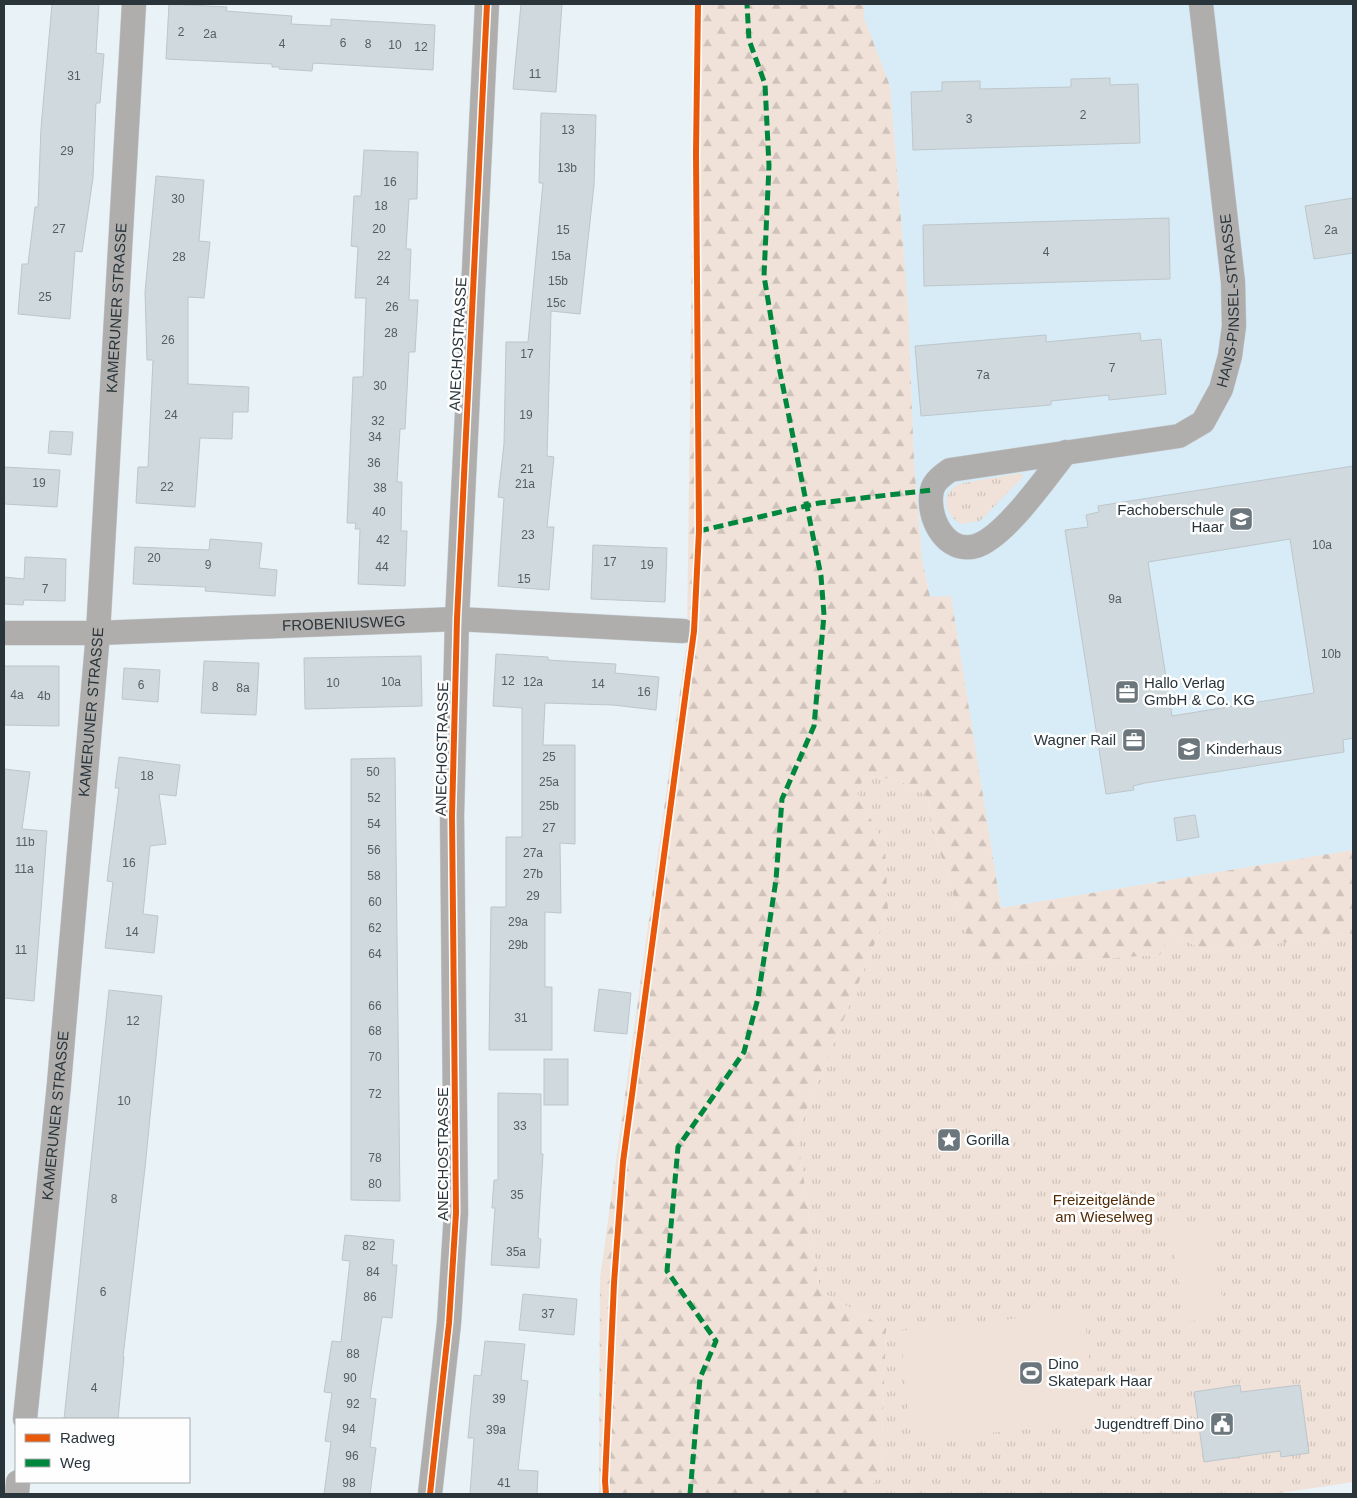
<svg xmlns="http://www.w3.org/2000/svg" width="1357" height="1498" font-family="Helvetica,sans-serif">
<style>
.built{fill:#d7ecf6}
.grass{fill:url(#grass-tufts)}
.forest{fill:url(#forest-firs)}
.pitch{fill:#f0e2d8}
.building{fill:#cfd9de;stroke:#bdc6cb;fill-rule:evenodd}
.lines{fill:none;stroke-linecap:round;stroke-linejoin:round}
.minor-casing{stroke:#c7cfd4;stroke-width:25}
.minor{stroke:#b0aead;stroke-width:24}
.quiet{stroke:#00873e;stroke-width:5;stroke-dasharray:10 5;stroke-linecap:butt}
.cycleway-casing{stroke:#fefefe;stroke-width:9}
.cycleway{stroke:#e8590c;stroke-width:6}
.labels{text-anchor:middle;stroke-width:5;stroke-linejoin:round;paint-order:stroke}
.number-label{font-size:12px;fill:#525e64}
.street-label{font-size:15px;fill:#29353b;stroke:#fefefe}
.poi-label{font-size:15px;fill:#29353b;stroke:#fefefe;text-anchor:start}
.park-label{font-size:15px;fill:#532b06;stroke:#fefefe}
</style>
<defs>
<pattern id="grass-tufts" width="24" height="20" patternUnits="userSpaceOnUse" patternTransform="scale(1.25)"><rect width="24" height="20" fill="#f0e2d8"/><path d="M3 7l-1-3M5 7V3M7 7l1-3M15 17l-1-3M17 17v-4M19 17l1-3" fill="none" stroke="#cec2ba"/></pattern>
<pattern id="forest-firs" width="22" height="20" patternUnits="userSpaceOnUse" patternTransform="scale(1.25)"><rect width="22" height="20" fill="#f0e2d8"/><path d="M5 1l3.5 6h-7zM16 11l3.5 6h-7z" fill="#cec2ba"/></pattern>
</defs>
<rect width="100%" height="100%" fill="#e8f2f7"/>
<polygon class="built" points="864,4 1353,4 1353,850 1001,908 951,597 930,597 922,559 914,462 908,304 890,86 863,18"/>
<g class="grass">
<path d="M1021,473L1023,477L980,521L961,524C944,514 940,496 958,484Z"/>
<path d="M866,776C894,778 907,781 929,798L928,813L958,911L985,965L1160,955L1170,932L1207,952L1353,934V1482L1274,1494H864L881,1474L886,1328L820,1291L797,1133L888,911L885,846L856,791Z"/>
</g>
<path class="forest" d="M695,4H864V18L890,86L908,304L914,462L922,559L930,597L951,596L1001,908L1353,850V934L1207,952L1170,932L1160,955L985,965L974,955L958,911L928,813L929,798C907,781 894,778 866,776L856,791L885,846L888,911L797,1133L820,1291L886,1328L881,1474L864,1494H599L600,1279L687,640Z"/>
<g class="pitch">
<polygon points="1209,1221 1225,1315 1186,1322 1170,1228"/>
<polygon points="1084,1311 1096,1422 912,1441 900,1331"/>
</g>
<g class="building">
<polygon points="52,4 99,4 96,53 104,54 100,103 96,103 93,178 82,252 75,251 70,319 18,314 22,264 28,264 35,207 38,207 41,128"/>
<polygon points="169,4 227,7 226,11 292,16 291,24 331,26 331,19 435,25 433,70 313,63 312,71 279,69 279,67 272,67 272,64 166,59"/>
<polygon points="521,4 562,4 556,92 513,89"/>
<polygon points="1110,78 1110,85 1138,84 1140,143 913,150 911,92 942,91 942,82 980,81 980,89 1071,87 1071,79"/>
<polygon points="541,113 596,115 594,185 580,314 551,311 547,456 554,457 547,527 554,527 549,590 498,586 504,498 498,497 504,444 506,342 528,342 543,183 539,183"/>
<polygon points="364,150 418,152 417,199 409,199 406,249 411,249 409,300 418,300 415,352 409,352 405,429 400,429 397,482 402,482 401,531 407,531 405,586 358,584 360,529 355,529 356,523 347,523 353,377 363,377 365,325 366,298 355,298 358,247 351,246 354,196 361,196"/>
<polygon points="156,176 204,180 199,241 210,242 204,298 188,297 188,384 249,387 248,412 233,412 232,439 200,438 195,507 136,503 138,467 148,467 153,360 147,360 145,292"/>
<polygon points="1353,198 1353,253 1314,259 1305,206"/>
<polygon points="1169,218 1170,279 924,286 923,225"/>
<polygon points="1140,333 1141,341 1161,339 1166,394 1109,400 1109,395 1051,401 1051,405 921,416 915,346 1046,335 1046,342"/>
<polygon points="50,431 73,432 71,455 48,453"/>
<path d="M1353,466V738L1343,740L1344,752L1145,783L1133,786L1134,790L1106,794L1065,530L1088,527L1086,515L1099,512L1098,506ZM1290,539L1314,693L1172,716L1148,562Z"/>
<polygon points="4,467 60,470 57,507 4,504"/>
<polygon points="210,539 262,543 259,568 277,570 275,596 205,591 206,587 133,584 135,547 209,550"/>
<polygon points="593,545 667,548 665,602 591,599"/>
<polygon points="25,557 66,559 65,601 24,600 23,605 4,604 4,577 24,579"/>
<polygon points="496,654 548,657 548,660 616,664 615,673 659,677 656,710 613,705 545,703 543,745 575,745 575,844 560,843 561,913 545,912 545,987 552,987 552,1050 489,1050 491,907 506,907 506,837 522,837 522,708 493,706"/>
<polygon points="421,656 422,706 305,709 304,658"/>
<polygon points="204,661 259,663 256,715 201,713"/>
<polygon points="4,666 59,666 59,726 4,725"/>
<polygon points="124,668 160,670 158,702 122,699"/>
<polygon points="119,757 180,765 176,796 159,794 166,844 150,846 143,914 158,916 154,953 105,948 113,882 107,881 119,788 115,788"/>
<polygon points="395,758 400,1201 351,1200 351,759"/>
<polygon points="4,769 30,772 22,829 47,831 34,1001 4,998"/>
<polygon points="1195,815 1199,837 1177,841 1174,818"/>
<polygon points="599,989 631,993 627,1034 594,1031"/>
<polygon points="109,990 162,996 145,1168 123,1357 124,1357 118,1419 64,1419"/>
<rect x="544" y="1059" width="24" height="46"/>
<polygon points="498,1093 541,1094 541,1154 543,1154 538,1238 541,1239 539,1268 491,1265 495,1208 492,1208 494,1180 498,1180"/>
<polygon points="345,1235 394,1240 392,1265 397,1265 392,1318 382,1317 370,1398 376,1399 370,1447 376,1448 370,1494 324,1494 331,1442 325,1441 332,1393 324,1392 332,1341 341,1342 350,1261 342,1260"/>
<polygon points="523,1294 577,1299 574,1335 519,1330"/>
<polygon points="485,1341 525,1344 521,1380 528,1381 518,1470 538,1471 537,1494 470,1494 474,1438 468,1438 474,1375 481,1376"/>
<polygon points="1240,1385 1241,1392 1300,1385 1309,1453 1281,1457 1280,1451 1204,1462 1194,1392"/>
</g>
<g class="lines">
<defs>
<g id="minor">
<path id="s1" d="M1066,452C1047,476 1005,537 976,546C945,555 926,516 932,490C934,481 943,475 950,470L1179,436L1203,422L1221,389L1230,356L1234,326L1233,282L1201,4"/>
<path id="s2" d="M4,633H98L457,619L683,631"/>
<path id="s3" d="M25,1419L59,1084L98,633L134,4"/>
<polyline points="17,1494 18,1482"/>
<polyline points="430,1494 449,1323 456,1213 452,816 457,619 487,4"/>
</g>
</defs>
<use href="#minor" class="minor-casing"/>
<use href="#minor" class="minor"/>
<g class="quiet">
<polyline points="699,531 819,503 932,490"/>
<polyline points="690,1494 700,1378 716,1341 667,1271 678,1147 744,1052 758,998 776,880 782,799 814,726 824,615 821,576 780,372 764,276 769,166 765,84 749,40 747,4"/>
</g>
<defs>
<g id="cycleway">
<polyline points="430,1494 449,1323 456,1213 452,816 457,619 487,4"/>
<polyline points="606,1494 605,1481 614,1283 623,1162 694,631 699,531 696,153 698,4"/>
</g>
</defs>
<use href="#cycleway" class="cycleway-casing"/>
<use href="#cycleway" class="cycleway"/>
</g>
<defs>
<symbol id="school-square" viewBox="-11 -11 22 22"><rect x="-9" y="-9" width="18" height="18" rx="4" fill="#6c777d" stroke="#fefefe"/><path d="M0-5L7-2L0 1L-7-2ZM-4 1L0 2.5L4 1V4Q0 6-4 4Z" fill="#fff"/></symbol>
<symbol id="office-square" viewBox="-11 -11 22 22"><rect x="-9" y="-9" width="18" height="18" rx="4" fill="#6c777d" stroke="#fefefe"/><path d="M-6-3h4V-5.5h4V-3h4V5H-6ZM-1-4.5V-3h2v-1.5ZM-6 0V1H6V0Z" fill="#fff"/></symbol>
<symbol id="sight-square" viewBox="-11 -11 22 22"><rect x="-9" y="-9" width="18" height="18" rx="4" fill="#6c777d" stroke="#fefefe"/><path d="M0-6L1.8-2.2L6-1.7L2.9 1.2L3.7 5.4L0 3.3L-3.7 5.4L-2.9 1.2L-6-1.7L-1.8-2.2Z" fill="#fff"/></symbol>
<symbol id="stadium-square" viewBox="-11 -11 22 22"><rect x="-9" y="-9" width="18" height="18" rx="4" fill="#6c777d" stroke="#fefefe"/><path d="M0-5a6.5 5 0 1 0 0 10a6.5 5 0 1 0 0-10ZM-3.5-1.8h7v3.6h-7Z" fill="#fff"/></symbol>
<symbol id="civic-square" viewBox="-11 -11 22 22"><rect x="-9" y="-9" width="18" height="18" rx="4" fill="#6c777d" stroke="#fefefe"/><path d="M-.6-6.5H3V-4.5H.6V-3L4-1V1h2V6H-6V1h2V-1L-.6-3ZM-1.2 2.5V6h2.4V2.5Z" fill="#fff"/></symbol>
</defs>
<g fill-rule="evenodd">
<use href="#school-square" x="1227" y="505" width="28" height="28"/>
<use href="#office-square" x="1113" y="678" width="28" height="28"/>
<use href="#office-square" x="1120" y="726" width="28" height="28"/>
<use href="#school-square" x="1175" y="735" width="28" height="28"/>
<use href="#sight-square" x="935" y="1126" width="28" height="28"/>
<use href="#stadium-square" x="1017" y="1359" width="28" height="28"/>
<use href="#civic-square" x="1208" y="1410" width="28" height="28"/>
</g>
<g class="labels">
<g class="number-label">
<text x="181" y="36">2</text>
<text x="210" y="38">2a</text>
<text x="343" y="47">6</text>
<text x="282" y="48">4</text>
<text x="368" y="48">8</text>
<text x="395" y="49">10</text>
<text x="421" y="51">12</text>
<text x="535" y="78">11</text>
<text x="74" y="80">31</text>
<text x="1083" y="119">2</text>
<text x="969" y="123">3</text>
<text x="568" y="134">13</text>
<text x="67" y="155">29</text>
<text x="567" y="172">13b</text>
<text x="390" y="186">16</text>
<text x="178" y="203">30</text>
<text x="381" y="210">18</text>
<text x="59" y="233">27</text>
<text x="379" y="233">20</text>
<text x="563" y="234">15</text>
<text x="1331" y="234">2a</text>
<text x="1046" y="256">4</text>
<text x="384" y="260">22</text>
<text x="561" y="260">15a</text>
<text x="179" y="261">28</text>
<text x="383" y="285">24</text>
<text x="558" y="285">15b</text>
<text x="45" y="301">25</text>
<text x="556" y="307">15c</text>
<text x="392" y="311">26</text>
<text x="391" y="337">28</text>
<text x="168" y="344">26</text>
<text x="527" y="358">17</text>
<text x="1112" y="372">7</text>
<text x="983" y="379">7a</text>
<text x="380" y="390">30</text>
<text x="171" y="419">24</text>
<text x="526" y="419">19</text>
<text x="378" y="425">32</text>
<text x="375" y="441">34</text>
<text x="374" y="467">36</text>
<text x="527" y="473">21</text>
<text x="39" y="487">19</text>
<text x="525" y="488">21a</text>
<text x="167" y="491">22</text>
<text x="380" y="492">38</text>
<text x="379" y="516">40</text>
<text x="528" y="539">23</text>
<text x="383" y="544">42</text>
<text x="1322" y="549">10a</text>
<text x="154" y="562">20</text>
<text x="610" y="566">17</text>
<text x="208" y="569">9</text>
<text x="647" y="569">19</text>
<text x="382" y="571">44</text>
<text x="524" y="583">15</text>
<text x="45" y="593">7</text>
<text x="1115" y="603">9a</text>
<text x="1331" y="658">10b</text>
<text x="508" y="685">12</text>
<text x="391" y="686">10a</text>
<text x="533" y="686">12a</text>
<text x="333" y="687">10</text>
<text x="598" y="688">14</text>
<text x="141" y="689">6</text>
<text x="215" y="691">8</text>
<text x="243" y="692">8a</text>
<text x="644" y="696">16</text>
<text x="17" y="699">4a</text>
<text x="44" y="700">4b</text>
<text x="549" y="761">25</text>
<text x="373" y="776">50</text>
<text x="147" y="780">18</text>
<text x="549" y="786">25a</text>
<text x="374" y="802">52</text>
<text x="549" y="810">25b</text>
<text x="374" y="828">54</text>
<text x="549" y="832">27</text>
<text x="25" y="846">11b</text>
<text x="374" y="854">56</text>
<text x="533" y="857">27a</text>
<text x="129" y="867">16</text>
<text x="24" y="873">11a</text>
<text x="533" y="878">27b</text>
<text x="374" y="880">58</text>
<text x="533" y="900">29</text>
<text x="375" y="906">60</text>
<text x="518" y="926">29a</text>
<text x="375" y="932">62</text>
<text x="132" y="936">14</text>
<text x="518" y="949">29b</text>
<text x="21" y="954">11</text>
<text x="375" y="958">64</text>
<text x="375" y="1010">66</text>
<text x="521" y="1022">31</text>
<text x="133" y="1025">12</text>
<text x="375" y="1035">68</text>
<text x="375" y="1061">70</text>
<text x="375" y="1098">72</text>
<text x="124" y="1105">10</text>
<text x="520" y="1130">33</text>
<text x="375" y="1162">78</text>
<text x="375" y="1188">80</text>
<text x="517" y="1199">35</text>
<text x="114" y="1203">8</text>
<text x="369" y="1250">82</text>
<text x="516" y="1256">35a</text>
<text x="373" y="1276">84</text>
<text x="103" y="1296">6</text>
<text x="370" y="1301">86</text>
<text x="548" y="1318">37</text>
<text x="353" y="1358">88</text>
<text x="350" y="1382">90</text>
<text x="94" y="1392">4</text>
<text x="499" y="1403">39</text>
<text x="353" y="1408">92</text>
<text x="349" y="1433">94</text>
<text x="496" y="1434">39a</text>
<text x="352" y="1460">96</text>
<text x="349" y="1487">98</text>
<text x="504" y="1487">41</text>
</g>
<g class="street-label">
<text dy="5" stroke="none"><textPath href="#s1" startOffset="630">HANS-PINSEL-STRASSE</textPath></text>
<text dy="5" stroke="none"><textPath href="#s3" startOffset="1115">KAMERUNER STRASSE</textPath></text>
<text transform="translate(458 344) rotate(-87)" y="5">ANECHOSTRASSE</text>
<text dy="5" stroke="none"><textPath href="#s2" startOffset="340">FROBENIUSWEG</textPath></text>
<text dy="5" stroke="none"><textPath href="#s3" startOffset="710">KAMERUNER STRASSE</textPath></text>
<text transform="translate(442 749) rotate(-89)" y="5">ANECHOSTRASSE</text>
<text dy="5" stroke="none"><textPath href="#s3" startOffset="305">KAMERUNER STRASSE</textPath></text>
<text transform="translate(443 1154) rotate(-90)" y="5">ANECHOSTRASSE</text>
</g>
<g class="poi-label">
<text x="1224" y="515" text-anchor="end">Fachoberschule<tspan x="1224" dy="17">Haar</tspan></text>
<text x="1144" y="688">Hallo Verlag<tspan x="1144" dy="17">GmbH &amp; Co. KG</tspan></text>
<text x="1116" y="745" text-anchor="end">Wagner Rail</text>
<text x="1206" y="754">Kinderhaus</text>
<text x="966" y="1145">Gorilla</text>
<text x="1048" y="1369">Dino<tspan x="1048" dy="17">Skatepark Haar</tspan></text>
<text x="1204" y="1429" text-anchor="end">Jugendtreff Dino</text>
</g>
<g class="park-label">
<text x="1104" y="1205">Freizeitgelände<tspan x="1104" dy="17">am Wieselweg</tspan></text>
</g>
</g>
<rect width="1357" height="1498" fill="none" stroke="#29353b" stroke-width="10"/>
<rect x="15" y="1418" width="175" height="65" fill="#fefefe" stroke="#a9aeb0"/>
<rect x="25" y="1434" width="25" height="8" fill="#e8590c" stroke="#a9aeb0"/>
<text x="60" y="1443" font-size="15" fill="#29353b">Radweg</text>
<rect x="25" y="1459" width="25" height="8" fill="#00873e" stroke="#a9aeb0"/>
<text x="60" y="1468" font-size="15" fill="#29353b">Weg</text>
</svg>
